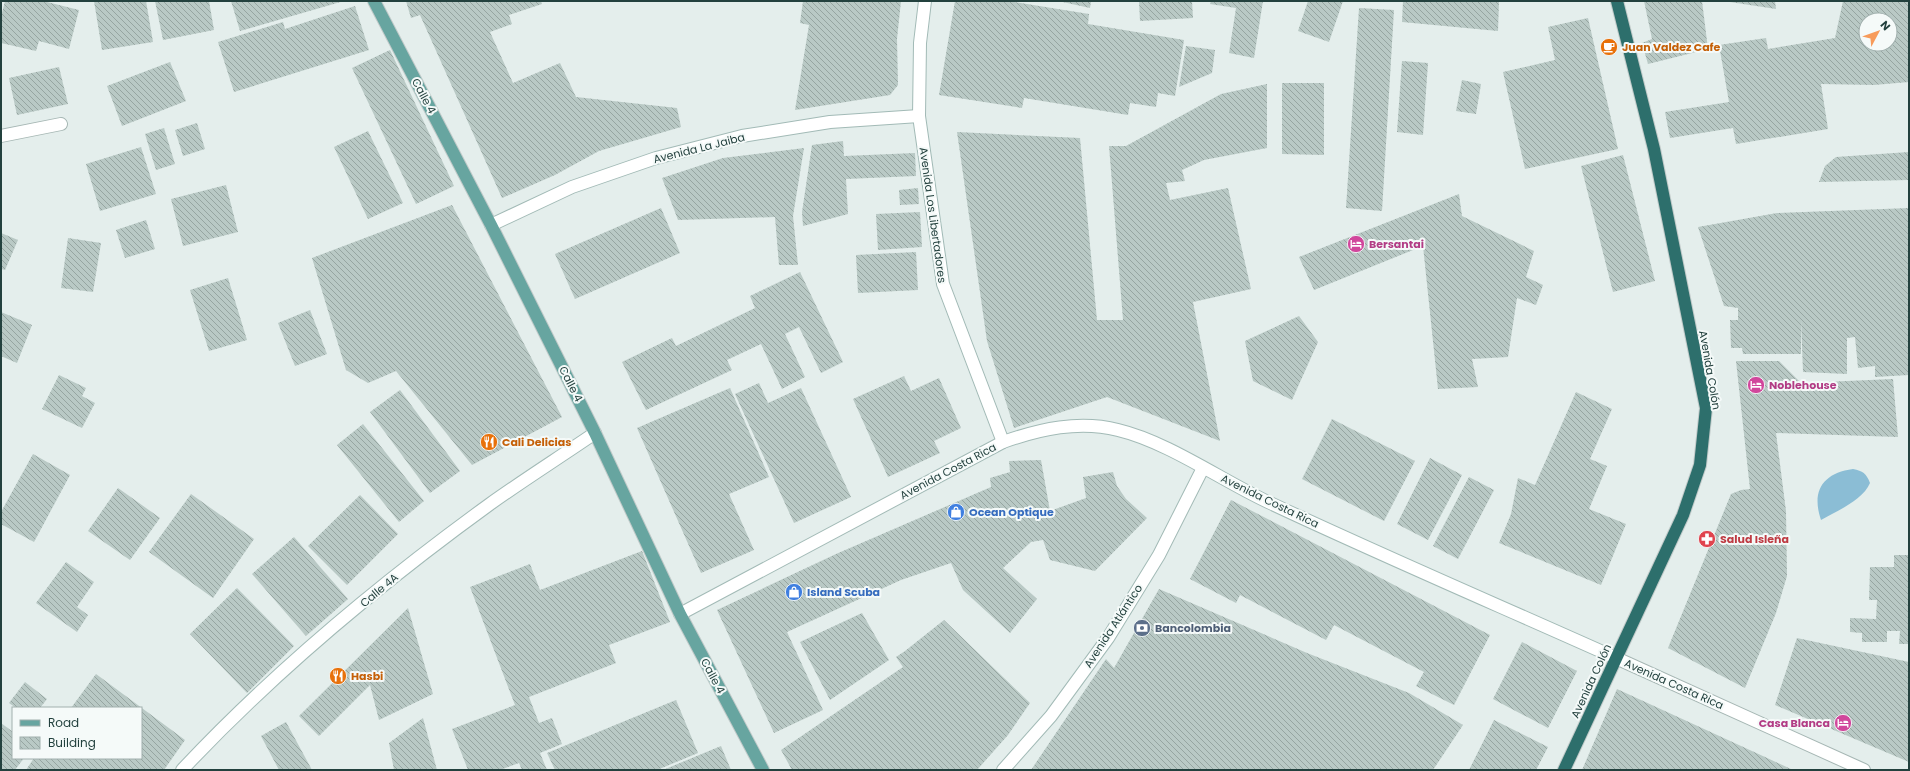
<svg xmlns="http://www.w3.org/2000/svg" width="1910" height="771" font-family="Poppins,sans-serif">
<style>
.water{fill:#8bbdd5}
.building{fill:url(#building-back-hatch);fill-rule:evenodd}
.lines{fill:none;stroke-linecap:round;stroke-linejoin:round}
.street-casing{stroke:#a6b7b4;stroke-width:14}
.secondary-casing{stroke:#a2bab6;stroke-width:14}
.primary-casing{stroke:#c1cac9;stroke-width:14}
.highway-casing{stroke:#c1cac9;stroke-width:14}
.street{stroke:#fff;stroke-width:12}
.secondary{stroke:#fff;stroke-width:12}
.primary{stroke:#67a5a0;stroke-width:12}
.highway{stroke:#2d6f6c;stroke-width:12}
.labels{text-anchor:middle;stroke-width:4;stroke-linejoin:round;paint-order:stroke}
.food-label{font-size:11px;font-weight:bold;fill:#c56008;stroke:#f5faf9;text-anchor:start}
.street-label{font-size:11px;fill:#23413e;stroke:#f5faf9}
.hotel-label{font-size:11px;font-weight:bold;fill:#b23c85;stroke:#f5faf9;text-anchor:start}
.shop-label{font-size:11px;font-weight:bold;fill:#366cbe;stroke:#f5faf9;text-anchor:start}
.health-label{font-size:11px;font-weight:bold;fill:#be3a42;stroke:#f5faf9;text-anchor:start}
.service-label{font-size:11px;font-weight:bold;fill:#4e5e75;stroke:#f5faf9;text-anchor:start}
</style>
<defs>
<pattern id="building-back-hatch" width="6" height="6" patternUnits="userSpaceOnUse"><rect width="6" height="6" fill="#b9c9c5"/><path d="M-1 5l2 2M0 0l6 6M5-1l2 2" fill="none" stroke="#96a5a1"/></pattern>
</defs>
<rect width="100%" height="100%" fill="#e4eeec"/>
<path class="water" d="M1853,469C1863,471 1866,473 1870,483C1863,500 1837,511 1821,520C1811,491 1823,473 1853,469Z"/>
<g class="building">
<polygon points="5,1 43,1 79,10 69,49 39,41 36,51 1,43 1,17"/>
<polygon points="94,1 146,1 153,42 102,50"/>
<polygon points="155,1 209,1 214,30 163,40"/>
<polygon points="231,1 344,1 240,31"/>
<polygon points="406,1 541,1 542,4 509,15 512,24 490,32 513,83 560,63 576,97 677,108 681,127 599,151 555,175 502,198 420,15 411,18"/>
<polygon points="803,1 901,1 897,39 898,85 890,95 795,110 809,25 800,23"/>
<polygon points="955,1 1009,1 1089,14 1088,24 1184,40 1175,96 1158,93 1156,107 1130,103 1128,115 1024,98 1022,108 939,95"/>
<polygon points="1058,1 1091,1 1090,8"/>
<polygon points="1139,1 1192,1 1193,18 1140,21"/>
<polygon points="1211,1 1263,1 1254,58 1229,53 1236,8 1210,4"/>
<polygon points="1308,1 1343,1 1329,42 1298,31"/>
<polygon points="1403,1 1499,1 1498,31 1402,22"/>
<polygon points="1644,1 1702,1 1708,49 1648,64 1642,43 1652,39"/>
<polygon points="1730,1 1775,1 1776,9 1730,2"/>
<path d="M1843,1L1909,2V82L1874,85L1821,84L1828,129L1736,144L1733,128L1670,138L1665,112L1729,102L1719,45L1766,38L1768,49L1835,38ZM1866,20H1890V44H1866Z"/>
<polygon points="355,6 369,50 234,92 218,42 283,22 285,29"/>
<polygon points="1359,8 1394,10 1382,211 1346,208"/>
<polygon points="1588,18 1618,149 1525,169 1503,72 1555,60 1548,27"/>
<polygon points="1186,46 1215,50 1212,73 1179,87"/>
<polygon points="390,50 454,186 416,204 352,68"/>
<polygon points="1402,61 1428,63 1423,135 1397,132"/>
<polygon points="170,62 186,101 122,126 107,86"/>
<polygon points="59,67 68,104 17,115 9,78"/>
<polygon points="1462,80 1481,84 1476,114 1456,111"/>
<polygon points="1282,83 1324,83 1324,155 1282,154"/>
<polygon points="1267,84 1267,148 1204,160 1182,170 1185,181 1166,183 1170,200 1228,188 1251,289 1193,302 1220,441 1107,397 1014,428 987,341 957,132 1080,138 1097,320 1123,320 1109,146 1126,146 1221,94"/>
<polygon points="197,123 205,149 183,156 175,130"/>
<polygon points="164,128 175,164 156,170 145,134"/>
<polygon points="368,131 403,203 368,219 334,147"/>
<polygon points="843,141 844,156 915,153 916,176 846,179 848,214 803,226 802,212 812,145"/>
<polygon points="141,147 156,194 100,211 86,164"/>
<polygon points="804,148 793,216 798,265 779,265 775,217 678,220 662,178 723,158"/>
<polygon points="1909,152 1909,180 1819,182 1825,166 1836,157"/>
<polygon points="1623,155 1655,281 1613,292 1581,166"/>
<polygon points="226,185 238,232 183,246 171,199"/>
<polygon points="918,188 919,204 900,205 899,190"/>
<polygon points="1459,194 1462,216 1534,251 1526,277 1543,285 1536,305 1517,298 1508,357 1472,359 1478,387 1438,389 1423,246 1314,290 1299,257"/>
<polygon points="452,205 562,417 472,465 396,371 368,383 346,370 312,258"/>
<polygon points="661,208 680,253 575,299 555,254"/>
<polygon points="1909,208 1909,375 1875,377 1875,366 1858,368 1855,337 1847,338 1847,374 1803,372 1801,320 1801,354 1743,354 1742,348 1731,348 1730,320 1738,320 1738,308 1724,306 1698,227 1777,213"/>
<polygon points="920,212 922,247 878,250 876,214"/>
<polygon points="146,220 155,249 125,258 116,230"/>
<polygon points="1,233 18,240 5,270 1,269"/>
<polygon points="68,238 101,243 93,292 61,288"/>
<polygon points="916,252 918,290 858,293 856,255"/>
<polygon points="800,272 843,362 821,373 799,327 785,334 805,377 782,389 761,344 727,360 732,370 646,410 622,362 672,338 676,346 755,308 750,296"/>
<polygon points="228,278 247,340 209,351 190,290"/>
<polygon points="310,310 327,354 295,366 278,323"/>
<polygon points="1,312 32,325 17,363 1,356"/>
<polygon points="1299,316 1318,342 1292,400 1253,381 1245,341"/>
<polygon points="1736,361 1779,361 1801,383 1893,379 1898,437 1776,433 1786,511 1787,576 1776,613 1745,688 1668,648 1731,494 1741,490 1750,489"/>
<polygon points="59,375 86,388 82,396 95,403 82,428 42,409"/>
<polygon points="904,376 911,391 939,378 961,428 934,441 940,453 888,477 853,399"/>
<polygon points="759,383 768,403 801,388 851,497 794,523 735,394"/>
<polygon points="730,388 769,477 729,494 754,550 701,573 637,428"/>
<polygon points="400,390 460,471 430,493 370,412"/>
<polygon points="1576,392 1612,409 1590,459 1607,466 1589,509 1626,524 1601,585 1499,543 1511,514 1518,478 1535,485"/>
<polygon points="1332,419 1415,461 1384,521 1302,479"/>
<polygon points="363,424 424,501 399,522 337,445"/>
<polygon points="33,454 70,475 34,542 1,524 1,512"/>
<polygon points="1430,458 1462,475 1428,540 1397,524"/>
<polygon points="1041,460 1050,511 1086,498 1083,477 1113,472 1117,486 1126,499 1147,518 1095,571 1050,560 1043,540 1031,542 1003,568 1037,599 1010,633 963,590 951,563 901,580 787,632 823,710 774,733 717,610 836,554 991,487 990,478 1010,472 1009,461"/>
<polygon points="1469,477 1494,490 1458,559 1433,546"/>
<polygon points="118,488 160,518 130,560 88,531"/>
<polygon points="191,494 254,539 213,598 149,552"/>
<polygon points="360,495 398,534 347,585 308,546"/>
<polygon points="1231,500 1490,635 1454,705 1416,686 1424,672 1334,625 1326,640 1240,595 1236,603 1190,579"/>
<polygon points="294,537 348,599 306,636 252,574"/>
<polygon points="642,551 670,622 609,645 616,663 529,697 539,723 552,718 562,744 540,753 547,770 522,770 519,763 500,770 468,770 452,729 515,705 470,587 530,564 540,590"/>
<polygon points="1894,555 1909,555 1909,644 1899,644 1900,631 1887,631 1887,642 1862,642 1862,633 1850,632 1850,618 1876,619 1877,600 1869,600 1870,567 1894,567"/>
<polygon points="66,562 94,582 77,607 88,615 77,632 36,603"/>
<polygon points="237,588 294,646 247,693 190,634"/>
<polygon points="1159,589 1307,653 1409,693 1463,725 1433,770 1031,770 1106,659 1114,668"/>
<polygon points="408,608 433,694 379,720 370,685 319,736 299,716"/>
<polygon points="862,613 889,660 830,700 800,642"/>
<polygon points="944,620 1030,703 1008,735 977,770 792,770 781,750 903,667 896,657 905,651"/>
<polygon points="1797,638 1909,662 1909,762 1775,705"/>
<polygon points="1522,642 1577,671 1548,728 1493,699"/>
<polygon points="96,674 185,740 164,770 26,770 34,758 141,758 141,708 71,708"/>
<polygon points="25,682 47,699 40,708 16,708 9,703"/>
<polygon points="1617,689 1765,757 1793,770 1582,770"/>
<polygon points="676,700 698,753 657,770 555,770 547,753"/>
<polygon points="423,718 437,770 394,770 389,743"/>
<polygon points="1494,720 1548,747 1536,770 1469,770"/>
<polygon points="286,722 312,770 279,770 261,736"/>
<polygon points="1,723 13,732 13,758 24,758 15,770 1,770"/>
<polygon points="721,746 731,770 663,770"/>
</g>
<g class="lines">
<defs>
<g id="street">
<polyline points="1,136 61,124"/>
<polyline points="1616,658 1864,770"/>
</g>
<g id="secondary">
<polyline points="925,1 920,43 919,116 943,284 1003,442"/>
<polyline points="491,225 572,187 656,158 742,136 830,122 919,116"/>
<path d="M680,614L1003,442C1040,429 1079,420 1118,430C1168,442 1221,480 1268,502C1383,556 1500,606 1616,658"/>
<path d="M182,770C275,671 381,583 490,504C525,479 560,457 595,433"/>
<polyline points="1003,770 1051,716 1108,638 1159,555 1203,468"/>
</g>
<polyline id="primary" points="374,1 491,225 595,433 680,614 763,770"/>
<polyline id="highway" points="1564,770 1683,515 1700,465 1706,408 1654,149 1617,1"/>
</defs>
<use href="#street" class="street-casing"/>
<use href="#secondary" class="secondary-casing"/>
<use href="#primary" class="primary-casing"/>
<use href="#highway" class="highway-casing"/>
<use href="#street" class="street"/>
<use href="#secondary" class="secondary"/>
<use href="#primary" class="primary"/>
<use href="#highway" class="highway"/>
</g>
<defs>
<symbol id="cafe-disc" viewBox="-11 -11 22 22"><circle r="9.5" fill="#e8710a" stroke="#f5faf9"/><path d="M-5.5-4.5H6V0H3Q3 3.5 0 3.5H-2.5Q-5.5 3.5-5.5 0ZM3-3.2v2h1.7v-2ZM-6 4.5H4V6H-6Z" fill="#fff"/></symbol>
<symbol id="hotel-disc" viewBox="-11 -11 22 22"><circle r="9.5" fill="#d1479c" stroke="#f5faf9"/><path d="M-6-4.5h1.5V1H6V5H4.5V3h-9V5H-6ZM-4 0a1.8 1.8 0 1 1 3.6 0ZM.5 0V-2.5h3Q6-2.5 6 0Z" fill="#fff"/></symbol>
<symbol id="restaurant-disc" viewBox="-11 -11 22 22"><circle r="9.5" fill="#e8710a" stroke="#f5faf9"/><path d="M-5-6h1v4h1v-4h1v4h1v-4h1v5L-1.5 .5V6h-2V.5L-5-1ZM5-6V6H3V1.5H1.5Q1.5-4 5-6Z" fill="#fff"/></symbol>
<symbol id="shop-disc" viewBox="-11 -11 22 22"><circle r="9.5" fill="#3f7fe0" stroke="#f5faf9"/><path d="M-5-2.5h2.3a2.7 3.5 0 0 1 5.4 0H5L5.5 6h-11ZM-1.5-2.5h3a1.5 2.3 0 0 0-3 0Z" fill="#fff"/></symbol>
<symbol id="pharmacy-disc" viewBox="-11 -11 22 22"><circle r="9.5" fill="#e0444e" stroke="#f5faf9"/><path d="M-2-6h4v4h4v4h-4v4h-4v-4h-4v-4h4Z" fill="#fff"/></symbol>
<symbol id="bank-disc" viewBox="-11 -11 22 22"><circle r="9.5" fill="#5c6f8a" stroke="#f5faf9"/><path d="M-6-4H6V4H-6ZM0-2.3a2.3 2.3 0 1 0 0 4.6a2.3 2.3 0 1 0 0-4.6Z" fill="#fff"/></symbol>
</defs>
<g fill-rule="evenodd">
<use href="#cafe-disc" x="1599" y="37" width="20" height="20"/>
<use href="#hotel-disc" x="1346" y="234" width="20" height="20"/>
<use href="#hotel-disc" x="1746" y="375" width="20" height="20"/>
<use href="#restaurant-disc" x="479" y="432" width="20" height="20"/>
<use href="#shop-disc" x="946" y="502" width="20" height="20"/>
<use href="#pharmacy-disc" x="1697" y="529" width="20" height="20"/>
<use href="#shop-disc" x="784" y="582" width="20" height="20"/>
<use href="#bank-disc" x="1132" y="618" width="20" height="20"/>
<use href="#restaurant-disc" x="328" y="666" width="20" height="20"/>
<use href="#hotel-disc" x="1833" y="713" width="20" height="20"/>
</g>
<g class="labels">
<g class="food-label">
<text x="1622" y="51">Juan Valdez Cafe</text>
<text x="502" y="446">Cali Delicias</text>
<text x="351" y="680">Hasbi</text>
</g>
<g class="street-label">
<text transform="translate(424 96) rotate(62)" y="4">Calle 4</text>
<text transform="translate(699 148) rotate(-14)" y="4">Avenida La Jaiba</text>
<text transform="translate(933 215) rotate(82)" y="4">Avenida Los Libertadores</text>
<text transform="translate(1710 370) rotate(80)" y="4">Avenida Colón</text>
<text transform="translate(571 384) rotate(63)" y="4">Calle 4</text>
<text transform="translate(948 471) rotate(-28)" y="4">Avenida Costa Rica</text>
<text transform="translate(1270 501) rotate(26)" y="4">Avenida Costa Rica</text>
<text transform="translate(379 590) rotate(-40)" y="4">Calle 4A</text>
<text transform="translate(1113 626) rotate(-57)" y="4">Avenida Atlántico</text>
<text transform="translate(713 676) rotate(62)" y="4">Calle 4</text>
<text transform="translate(1591 681) rotate(-65)" y="4">Avenida Colón</text>
<text transform="translate(1674 684) rotate(24)" y="4">Avenida Costa Rica</text>
</g>
<g class="hotel-label">
<text x="1369" y="248">Bersantai</text>
<text x="1769" y="389">Noblehouse</text>
<text x="1830" y="727" text-anchor="end">Casa Blanca</text>
</g>
<g class="shop-label">
<text x="969" y="516">Ocean Optique</text>
<text x="807" y="596">Island Scuba</text>
</g>
<g class="health-label">
<text x="1720" y="543">Salud Isleña</text>
</g>
<g class="service-label">
<text x="1155" y="632">Bancolombia</text>
</g>
</g>
<rect width="1910" height="771" fill="none" stroke="#23413e" stroke-width="4"/>
<rect x="12" y="707" width="130" height="52" fill="#f5faf9" stroke="#a1b0ae"/>
<rect x="20" y="720" width="20" height="6" fill="#67a5a0" stroke="#a1b0ae"/>
<text x="48" y="727" font-size="12" fill="#23413e">Road</text>
<rect x="20" y="737" width="20" height="12" fill="url(#building-back-hatch)" stroke="#a1b0ae"/>
<text x="48" y="747" font-size="12" fill="#23413e">Building</text>
<g transform="translate(1878 32) rotate(49)"><circle r="19" fill="#f5faf9" stroke="#a1b0ae"/>
<path d="M0-3L7 15L0 10L-7 15Z" fill="#f79b5a"/>
<text y="-6" font-size="11" font-weight="bold" text-anchor="middle" fill="#23413e">N</text>
</g>
</svg>
